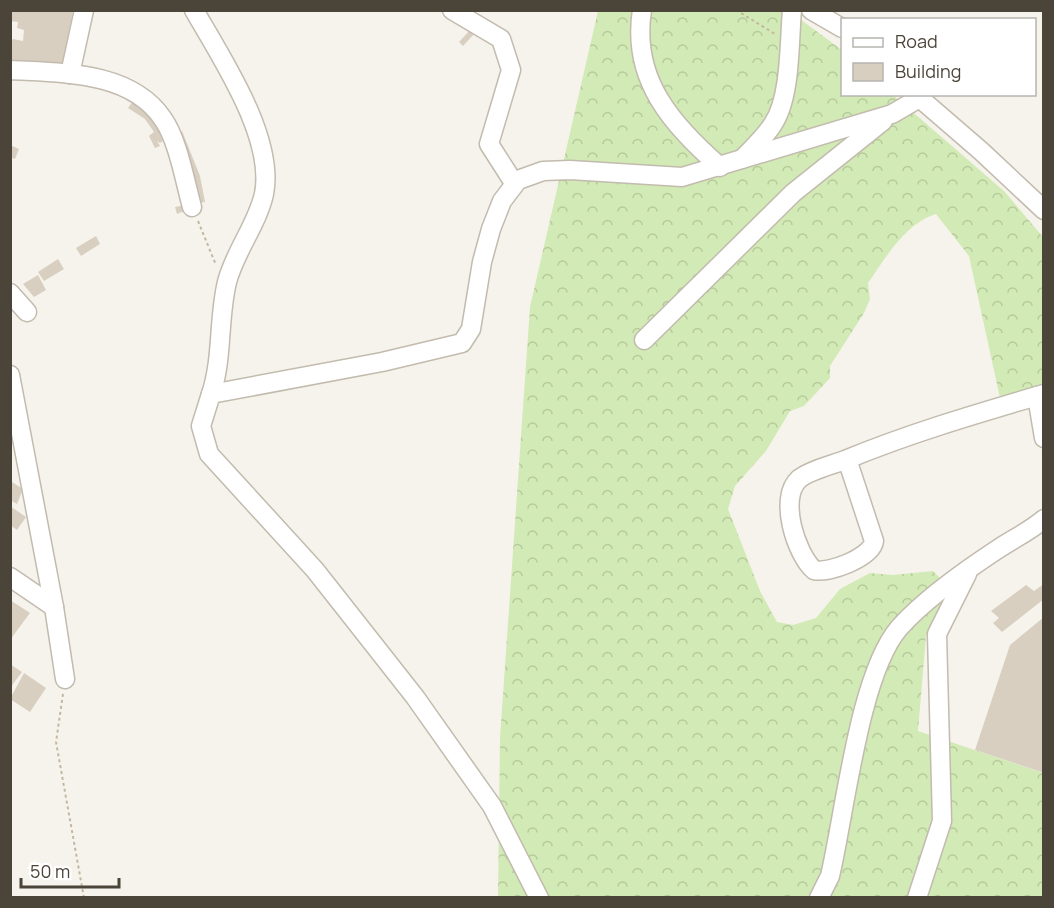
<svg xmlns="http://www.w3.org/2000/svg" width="1054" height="908" font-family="Manrope,sans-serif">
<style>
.forest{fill:url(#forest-crowns)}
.building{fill:#d8cfc1}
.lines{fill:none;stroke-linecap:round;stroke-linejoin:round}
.minor-casing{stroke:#c2bbae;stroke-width:21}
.path{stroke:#c4b79f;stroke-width:2;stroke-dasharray:3 3;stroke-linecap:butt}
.minor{stroke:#fff;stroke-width:18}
</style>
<defs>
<pattern id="forest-crowns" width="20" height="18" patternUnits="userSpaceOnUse" patternTransform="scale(1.5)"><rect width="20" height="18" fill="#d2eab5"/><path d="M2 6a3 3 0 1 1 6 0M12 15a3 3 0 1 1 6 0" fill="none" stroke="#b6ca9c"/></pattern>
</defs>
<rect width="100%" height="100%" fill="#f6f3ec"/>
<path class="forest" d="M598,11H789L842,50V94L893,95L1004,191L1043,237V384L1036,390L1000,398L969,256L936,214C906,223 886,257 868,283L870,299L864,313L830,366V378L804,406L790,411L766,451L735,486L728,509L760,591L777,622L793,625L816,618L840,589L870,573L893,575L933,571L940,578L946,598L926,636L918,731L1043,773V897L498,898L500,738L530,307Z"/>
<g class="building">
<polygon points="10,10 73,10 63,66 10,60 10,45 13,39 23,41 24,30 17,28 18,22 10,21"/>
<polygon points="471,29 475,33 463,46 459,42"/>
<polygon points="133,101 148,112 152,121 157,119 167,138 160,143 157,141 160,146 155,148 149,136 154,132 145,119 128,108"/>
<polygon points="182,131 200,176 205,202 198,203 175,134"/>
<polygon points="10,145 19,149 15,159 12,158 10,161"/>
<polygon points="185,205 189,209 177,214 175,207"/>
<polygon points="96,236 100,244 81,256 76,248"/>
<polygon points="58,259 64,269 44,281 38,272"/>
<polygon points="38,275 46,290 34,297 23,284"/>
<polygon points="12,482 23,489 17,504 10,500"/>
<polygon points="10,506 26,517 17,530 10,525"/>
<polygon points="1044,584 1044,599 1002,632 993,623 999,618 991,611 1026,585 1034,591"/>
<polygon points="10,600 30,613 10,640"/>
<polygon points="1044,617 1044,773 975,750 1010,645"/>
<polygon points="10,664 22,672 10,688"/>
<polygon points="24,673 46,688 30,712 10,699"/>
</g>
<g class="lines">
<defs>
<g id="minor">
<path d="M194,10C222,59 275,138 264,194C257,225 235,251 227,282C218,319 223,358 211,394"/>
<polyline points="452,10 501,39 511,70 489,144 514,183"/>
<path d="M642,10C631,80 672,124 720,167"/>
<polyline points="811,10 842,28"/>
<path d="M10,70C62,73 131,71 163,119C178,140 185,182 192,207"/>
<polyline points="70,74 84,10"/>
<polyline points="915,94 981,151 1044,210"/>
<path d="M742,159C753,148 765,137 773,124C791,97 789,43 792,10"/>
<polyline points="10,293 27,312"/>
<polyline points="644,340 793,193 883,121"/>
<polyline points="10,375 54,607 65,679"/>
<polyline points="1044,394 1037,396 1044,438"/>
<path d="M847,459L874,541C872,557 829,574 814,570C796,554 778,498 799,479C810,470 832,465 845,460C908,434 972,415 1037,396"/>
<polyline points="10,577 54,607"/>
<polyline points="539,898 492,806 415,697 315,570 209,454 201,426 211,394 382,362 462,343 471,329 482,262 491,229 502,201 518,180 543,171 570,170 682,177 892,114 923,96"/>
<path d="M819,898L830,876C845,813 859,675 899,628C924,600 966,570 998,549C1013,539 1030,531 1044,519"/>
<polyline points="917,898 942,821 937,634 967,574"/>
</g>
</defs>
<use href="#minor" class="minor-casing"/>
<g class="path">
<polyline points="736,10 775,34"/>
<polyline points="198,221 216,265"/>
<polyline points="63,694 56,742 84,898"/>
</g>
<use href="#minor" class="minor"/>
</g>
<rect width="1054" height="908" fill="none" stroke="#4b4439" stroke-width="24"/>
<rect x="841" y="18" width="195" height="78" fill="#ffffff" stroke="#b7b4b0" stroke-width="1.5"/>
<rect x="853" y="38" width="30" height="9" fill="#ffffff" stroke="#b7b4b0" stroke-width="1.5"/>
<text x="895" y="48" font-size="18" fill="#4b4439">Road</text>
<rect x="853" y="63" width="30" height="18" fill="#d8cfc1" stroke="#b7b4b0" stroke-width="1.5"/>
<text x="895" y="78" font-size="18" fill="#4b4439">Building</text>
<path d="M21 878v9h98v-9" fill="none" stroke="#4b4439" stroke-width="3"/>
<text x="30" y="878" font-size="18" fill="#4b4439" stroke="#ffffff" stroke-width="4.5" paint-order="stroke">50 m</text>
</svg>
